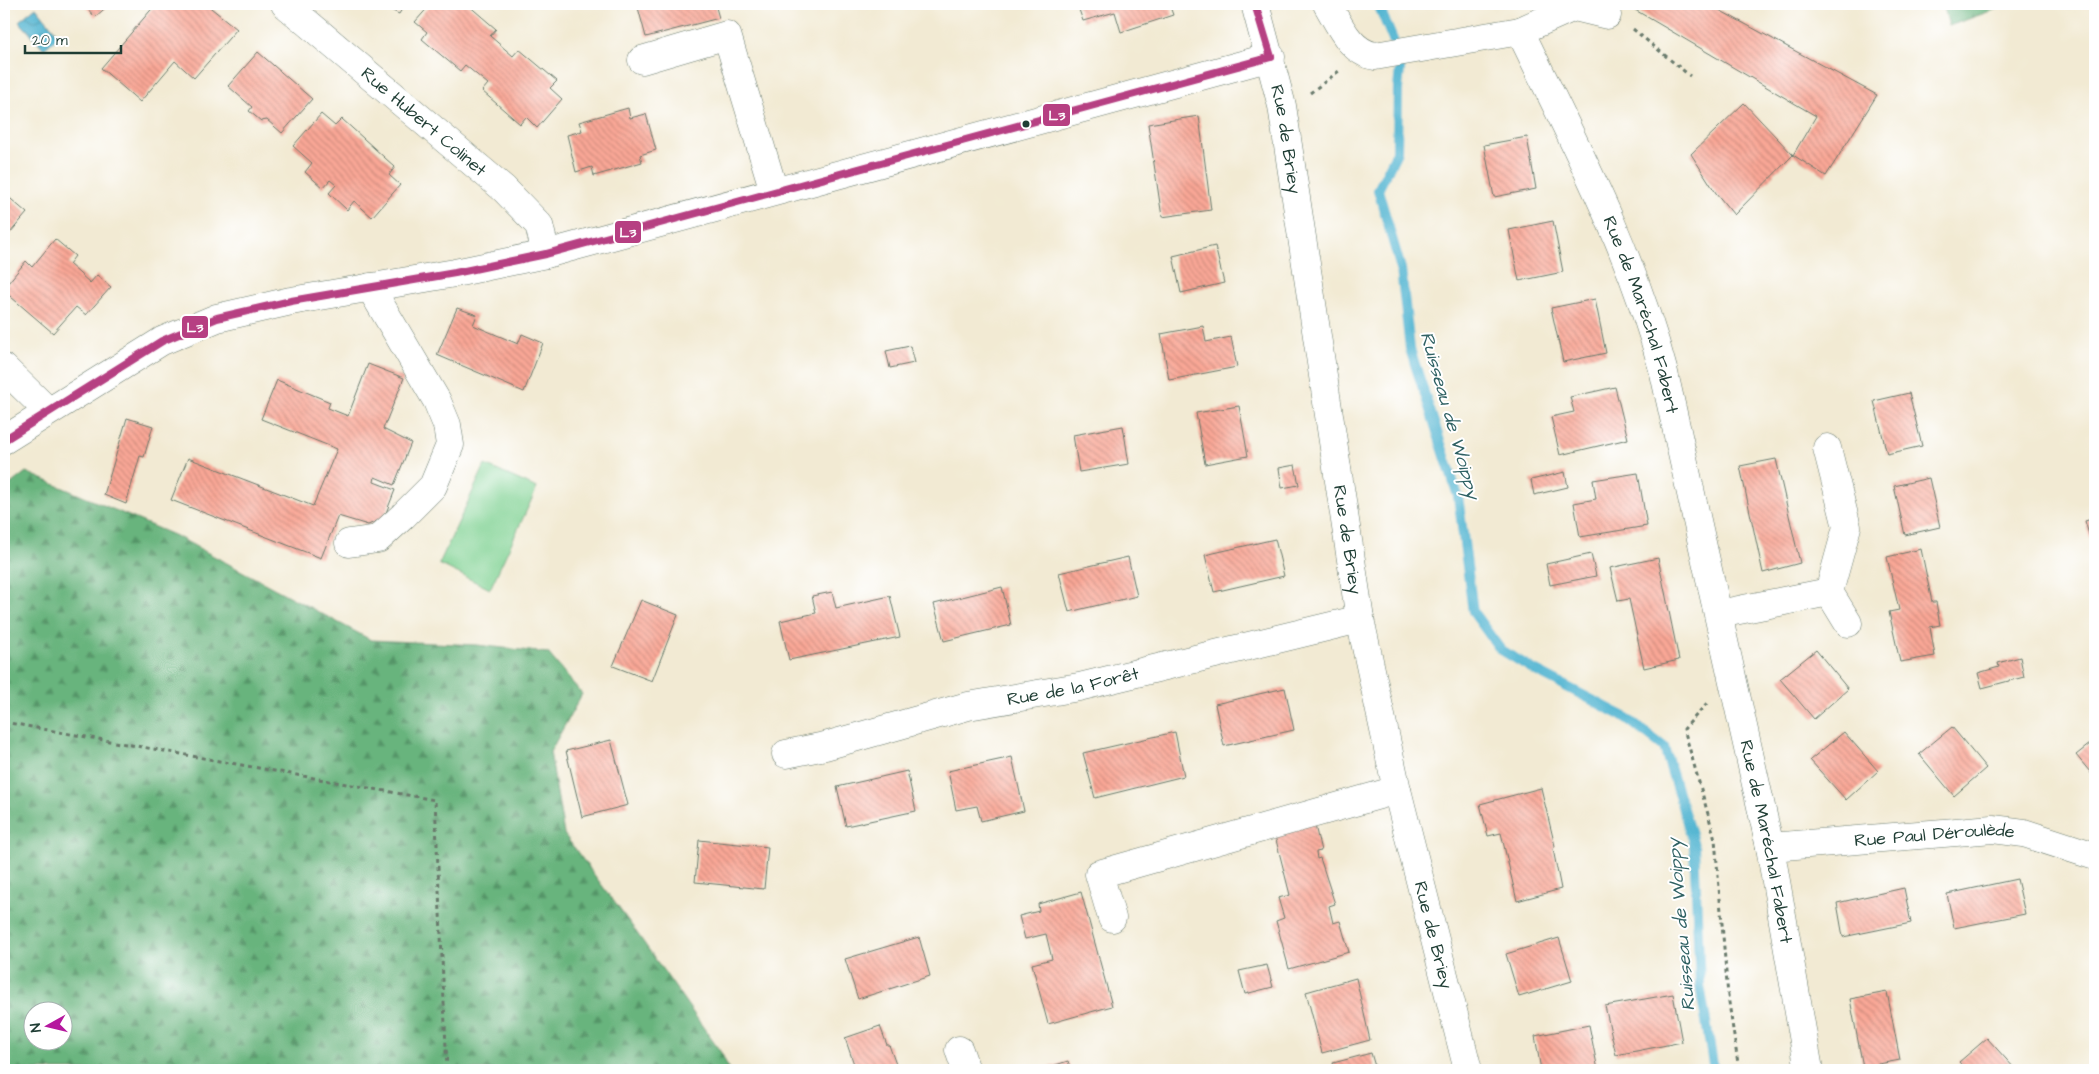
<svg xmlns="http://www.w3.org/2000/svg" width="2099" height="1074" font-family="'Architects Daughter',sans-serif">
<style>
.forest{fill:url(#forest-firs);stroke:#447858;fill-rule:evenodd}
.pitch{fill:#80d293;stroke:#508864}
.water{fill:url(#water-waves);stroke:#3a7a83}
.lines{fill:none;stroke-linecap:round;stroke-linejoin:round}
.stream{stroke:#54b6d2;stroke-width:10}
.building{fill:url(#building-back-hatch)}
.minor-casing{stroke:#697a6c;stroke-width:29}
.path{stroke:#697a6c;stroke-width:3;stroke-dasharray:4 4;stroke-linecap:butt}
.minor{stroke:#fff;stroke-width:28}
.bus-1-casing{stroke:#fff;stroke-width:11}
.bus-1{stroke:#b63f82;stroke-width:8}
.bus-dot{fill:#1f3d34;stroke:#fff;stroke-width:2}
.labels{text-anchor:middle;stroke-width:4;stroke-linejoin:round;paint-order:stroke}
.street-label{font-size:18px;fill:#1f3d34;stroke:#fff}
.water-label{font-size:19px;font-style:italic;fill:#2f6163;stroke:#fff}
.line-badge{stroke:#fff;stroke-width:2}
.badge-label{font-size:14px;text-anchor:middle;font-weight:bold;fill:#fff}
</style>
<defs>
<pattern id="forest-firs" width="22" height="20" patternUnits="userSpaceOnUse" patternTransform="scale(1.25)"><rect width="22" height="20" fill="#68b47d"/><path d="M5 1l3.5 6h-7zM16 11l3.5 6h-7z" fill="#559467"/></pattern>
<pattern id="water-waves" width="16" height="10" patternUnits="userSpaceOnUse" patternTransform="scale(1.25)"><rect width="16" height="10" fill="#54b6d2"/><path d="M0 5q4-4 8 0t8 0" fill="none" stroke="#4595ab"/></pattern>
<pattern id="building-back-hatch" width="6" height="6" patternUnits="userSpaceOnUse" patternTransform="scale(1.25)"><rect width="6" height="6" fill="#faa796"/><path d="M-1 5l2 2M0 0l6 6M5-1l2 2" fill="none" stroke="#ca897b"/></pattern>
</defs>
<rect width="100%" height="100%" fill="#fff"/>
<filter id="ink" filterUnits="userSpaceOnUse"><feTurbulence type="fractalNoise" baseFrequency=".02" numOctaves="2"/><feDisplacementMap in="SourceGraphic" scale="10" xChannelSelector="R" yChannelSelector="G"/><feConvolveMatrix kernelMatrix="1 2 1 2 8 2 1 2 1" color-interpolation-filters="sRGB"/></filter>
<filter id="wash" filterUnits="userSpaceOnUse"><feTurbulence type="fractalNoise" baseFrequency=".0096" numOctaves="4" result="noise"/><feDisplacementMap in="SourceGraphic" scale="20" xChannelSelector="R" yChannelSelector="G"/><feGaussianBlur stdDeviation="1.12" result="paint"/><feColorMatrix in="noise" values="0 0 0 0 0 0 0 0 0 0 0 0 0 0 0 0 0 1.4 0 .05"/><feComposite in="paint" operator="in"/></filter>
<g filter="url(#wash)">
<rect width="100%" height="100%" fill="#f2ead3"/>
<g class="forest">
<polygon points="1943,4 2010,4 1949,26"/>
<path d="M26,472L178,537L371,640L477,645L548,653L582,694L550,752L564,834L632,926L722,1054L729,1070H4V489ZM32,1012H62V1042H32Z"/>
</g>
<polygon class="pitch" points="485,465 537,488 490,589 439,564"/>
<polygon class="water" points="36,7 59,36 44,49 19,21"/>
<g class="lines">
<polyline class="stream" points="1378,4 1401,59 1398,89 1397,152 1378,190 1401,269 1410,349 1458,496 1473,612 1500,649 1536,671 1625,717 1664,747 1694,845 1700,985 1714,1070"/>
</g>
<g id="blocks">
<g class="building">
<polygon points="83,4 110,4 95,17"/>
<polygon points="156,4 206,4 237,29 194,78 175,61 140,102 101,68"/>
<polygon points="379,4 405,4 399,14"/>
<polygon points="431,4 467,4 496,29 490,36 513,56 519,49 557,81 550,88 562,99 537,128 526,117 520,124 482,91 488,84 465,65 460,71 422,39 427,32 415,22"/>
<polygon points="637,4 715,4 719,18 646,37"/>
<polygon points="1077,4 1169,4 1173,15 1121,32 1115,12 1083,21"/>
<polygon points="1625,4 1708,4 1877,95 1826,176 1793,155 1816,116"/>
<polygon points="258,52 312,99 282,133 267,120 261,121 249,111 252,107 228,86"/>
<polygon points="1744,103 1793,155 1734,215 1716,193 1691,154"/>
<polygon points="628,108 630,118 646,114 656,150 640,155 642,162 594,176 592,167 576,172 567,135 582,131 579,122"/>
<polygon points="321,114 335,126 342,119 395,167 389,175 400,185 372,217 354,201 347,210 329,193 336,185 330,180 323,188 305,172 312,163 293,146"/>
<polygon points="1199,116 1211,210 1162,217 1148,124"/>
<polygon points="1527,137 1536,189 1494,197 1484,145"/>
<polygon points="4,193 27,213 4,240"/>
<polygon points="1553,221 1563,272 1519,281 1509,230"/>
<polygon points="55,239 75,256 69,264 90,283 97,275 111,287 86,315 76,307 53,333 4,291 4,288 26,261 32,267"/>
<polygon points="1215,246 1224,283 1181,293 1173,256"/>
<polygon points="1595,299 1606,353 1563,362 1551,308"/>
<polygon points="457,308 477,315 473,325 518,344 522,334 543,343 524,392 437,355"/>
<polygon points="1203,326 1206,342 1231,337 1237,367 1169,380 1161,334"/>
<polygon points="910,346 914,363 890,368 886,351"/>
<polygon points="368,364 404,378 383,429 411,443 394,485 375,477 374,482 395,490 384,518 368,525 338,516 321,558 171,500 188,458 313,506 337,449 261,419 277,380 330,402 328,408 348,416"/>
<polygon points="1615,387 1628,439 1560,455 1551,417 1574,412 1570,397"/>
<polygon points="1909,393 1922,446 1887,454 1874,401"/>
<polygon points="1239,406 1248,456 1205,464 1196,413"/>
<polygon points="127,418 153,426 144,457 140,456 126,504 104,495"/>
<polygon points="1123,426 1129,464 1079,472 1073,435"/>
<polygon points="1776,459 1800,563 1763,573 1740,466"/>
<polygon points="1295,465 1299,485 1282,488 1279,468"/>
<polygon points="1565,472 1568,487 1534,495 1531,480"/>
<polygon points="1638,473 1647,526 1580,537 1574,503 1596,499 1593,480"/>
<polygon points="1929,478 1940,527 1905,535 1894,486"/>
<polygon points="2095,518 2095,539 2091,541 2085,521"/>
<polygon points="1275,539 1284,576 1214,592 1205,555"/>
<polygon points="1921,549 1932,602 1936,602 1940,625 1930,627 1935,656 1900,662 1889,612 1899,610 1887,557"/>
<polygon points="1591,554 1596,576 1550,585 1546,564"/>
<polygon points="1128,557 1137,596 1069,612 1059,573"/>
<polygon points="1658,558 1679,660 1644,668 1629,599 1618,601 1610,568"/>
<polygon points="1002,587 1011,625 944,641 934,604"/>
<polygon points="832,592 836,608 890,596 900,637 789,660 780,621 816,613 812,596"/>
<polygon points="641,600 678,615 652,681 613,666"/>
<polygon points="1816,650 1848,689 1814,719 1780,679"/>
<polygon points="2020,657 2024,677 1982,688 1978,673 1999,667 1998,663"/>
<polygon points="1285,688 1294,730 1224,746 1215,704"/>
<polygon points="1952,727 1986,768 1954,796 1919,754"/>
<polygon points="1175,732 1184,776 1095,798 1083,753"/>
<polygon points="1844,732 1878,771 1846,800 1810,760"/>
<polygon points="611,740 628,805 582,817 566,751"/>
<polygon points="2095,740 2095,778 2076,755"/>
<polygon points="1012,757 1024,811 981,821 977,806 956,810 948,771"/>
<polygon points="907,771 916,811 846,826 837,787"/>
<polygon points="1541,788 1555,846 1553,849 1561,889 1517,901 1501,833 1488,836 1480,804"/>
<polygon points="1314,821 1321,851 1316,852 1317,859 1320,858 1335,904 1329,906 1333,923 1340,921 1349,952 1289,969 1276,921 1284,918 1278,898 1290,895 1274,832"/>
<polygon points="699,840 768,847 764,889 695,882"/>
<polygon points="2017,879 2025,914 1954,928 1947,894"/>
<polygon points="1904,888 1911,923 1843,937 1837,903"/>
<polygon points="1081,892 1112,1006 1048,1024 1032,964 1052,959 1046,934 1025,939 1019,916 1039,911 1038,904"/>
<polygon points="919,937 930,976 858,999 845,959"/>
<polygon points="1559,938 1572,981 1519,997 1506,954"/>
<polygon points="1267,965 1273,987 1245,994 1239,971"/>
<polygon points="1356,978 1370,1040 1322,1053 1306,992"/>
<polygon points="1887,992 1900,1060 1863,1067 1850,999"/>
<polygon points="1673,994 1682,1042 1616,1055 1605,1006"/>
<polygon points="1589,1025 1598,1070 1541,1070 1535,1036"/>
<polygon points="880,1026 887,1045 889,1045 898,1070 856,1070 845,1038"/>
<polygon points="1987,1038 2016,1070 1966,1070 1959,1062"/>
<polygon points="1371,1053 1376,1070 1335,1070 1333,1063"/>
<polygon points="1068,1061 1071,1070 1040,1070"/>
</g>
</g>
</g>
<g filter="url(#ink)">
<use href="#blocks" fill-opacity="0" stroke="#697a6c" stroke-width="1"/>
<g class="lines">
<defs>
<g id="minor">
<path id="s1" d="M285,4L504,189L539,225L546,254"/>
<path id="s2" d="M1255,4L1282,106L1360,619L1397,790L1468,1070"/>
<path id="s3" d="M1327,4C1339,24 1350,52 1375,56L1520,31C1575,145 1631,249 1664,373L1770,847L1809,1070"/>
<polyline points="1520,31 1574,7 1607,15"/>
<polyline points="642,60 727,35 774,191"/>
<polyline points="4,368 48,411"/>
<polyline points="4,440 162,341 217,318 291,301 455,273 546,254 1271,57"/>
<polyline points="1827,448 1847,527 1829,592 1848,623"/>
<polyline points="349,543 378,539 403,516 433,486 450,445 447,425 437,401 370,287"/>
<polyline points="1719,614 1829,592"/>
<path id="s4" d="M786,754L825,746L968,706L1079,687L1360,619"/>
<path id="s5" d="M1770,847L1993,829L2024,833L2095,856"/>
<polyline points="1112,918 1099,874 1397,790"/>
<polyline points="959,1050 966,1070"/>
</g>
</defs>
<use href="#minor" class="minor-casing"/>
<g class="path">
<polyline points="1633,29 1690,76"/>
<polyline points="1310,93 1339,71"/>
<polyline points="1707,703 1684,729 1715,839 1728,996 1739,1070"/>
<polyline points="4,722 435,800 447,1070"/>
</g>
<use href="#minor" class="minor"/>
<defs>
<g id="bus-1">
<polyline points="1255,4 1271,57"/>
<polyline points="4,440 162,341 217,318 291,301 455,273 546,254 1271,57"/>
</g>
</defs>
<use href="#bus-1" class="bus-1-casing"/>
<use href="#bus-1" class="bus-1"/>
</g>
</g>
<circle class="bus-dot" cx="1026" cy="124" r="4.5"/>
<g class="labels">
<g class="street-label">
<text dy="6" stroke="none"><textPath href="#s1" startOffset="182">Rue Hubert Colinet</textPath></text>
<text dy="6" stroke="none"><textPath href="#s2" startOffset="139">Rue de Briey</textPath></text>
<text dy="6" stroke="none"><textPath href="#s3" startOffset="530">Rue de Maréchal Fabert</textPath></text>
<text dy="6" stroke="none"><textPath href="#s2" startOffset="544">Rue de Briey</textPath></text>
<text dy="6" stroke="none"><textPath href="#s4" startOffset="295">Rue de la Forêt</textPath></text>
<text dy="6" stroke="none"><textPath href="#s5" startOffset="165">Rue Paul Déroulède</textPath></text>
<text dy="6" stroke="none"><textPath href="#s3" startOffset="1072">Rue de Maréchal Fabert</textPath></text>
<text dy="6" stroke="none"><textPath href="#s2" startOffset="949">Rue de Briey</textPath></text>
</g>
<g class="water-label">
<text transform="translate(1451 415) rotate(74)" y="7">Ruisseau de Woippy</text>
<text transform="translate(1680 925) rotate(-95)" y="7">Ruisseau de Woippy</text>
</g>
</g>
<g class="line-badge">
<rect x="1042" y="103" width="29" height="24" rx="5" fill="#b63f82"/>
<rect x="614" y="220" width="28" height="24" rx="5" fill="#b63f82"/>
<rect x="181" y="315" width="28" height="24" rx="5" fill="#b63f82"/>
</g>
<g class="badge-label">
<text x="1057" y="120">L3</text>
<text x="628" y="237">L3</text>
<text x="195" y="332">L3</text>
</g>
<rect width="2099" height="1074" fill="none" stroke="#fff" stroke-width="20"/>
<g transform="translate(48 1026) rotate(262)"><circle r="24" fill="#ffffff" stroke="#a5b1ae"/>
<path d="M0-4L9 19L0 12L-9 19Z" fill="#b5179e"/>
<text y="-8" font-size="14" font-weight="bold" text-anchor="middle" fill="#1f3d34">N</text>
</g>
<path d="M25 45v8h96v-8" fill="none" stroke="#1f3d34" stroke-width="2.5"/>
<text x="32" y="45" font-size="15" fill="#1f3d34" stroke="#ffffff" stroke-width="4" paint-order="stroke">20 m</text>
</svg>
